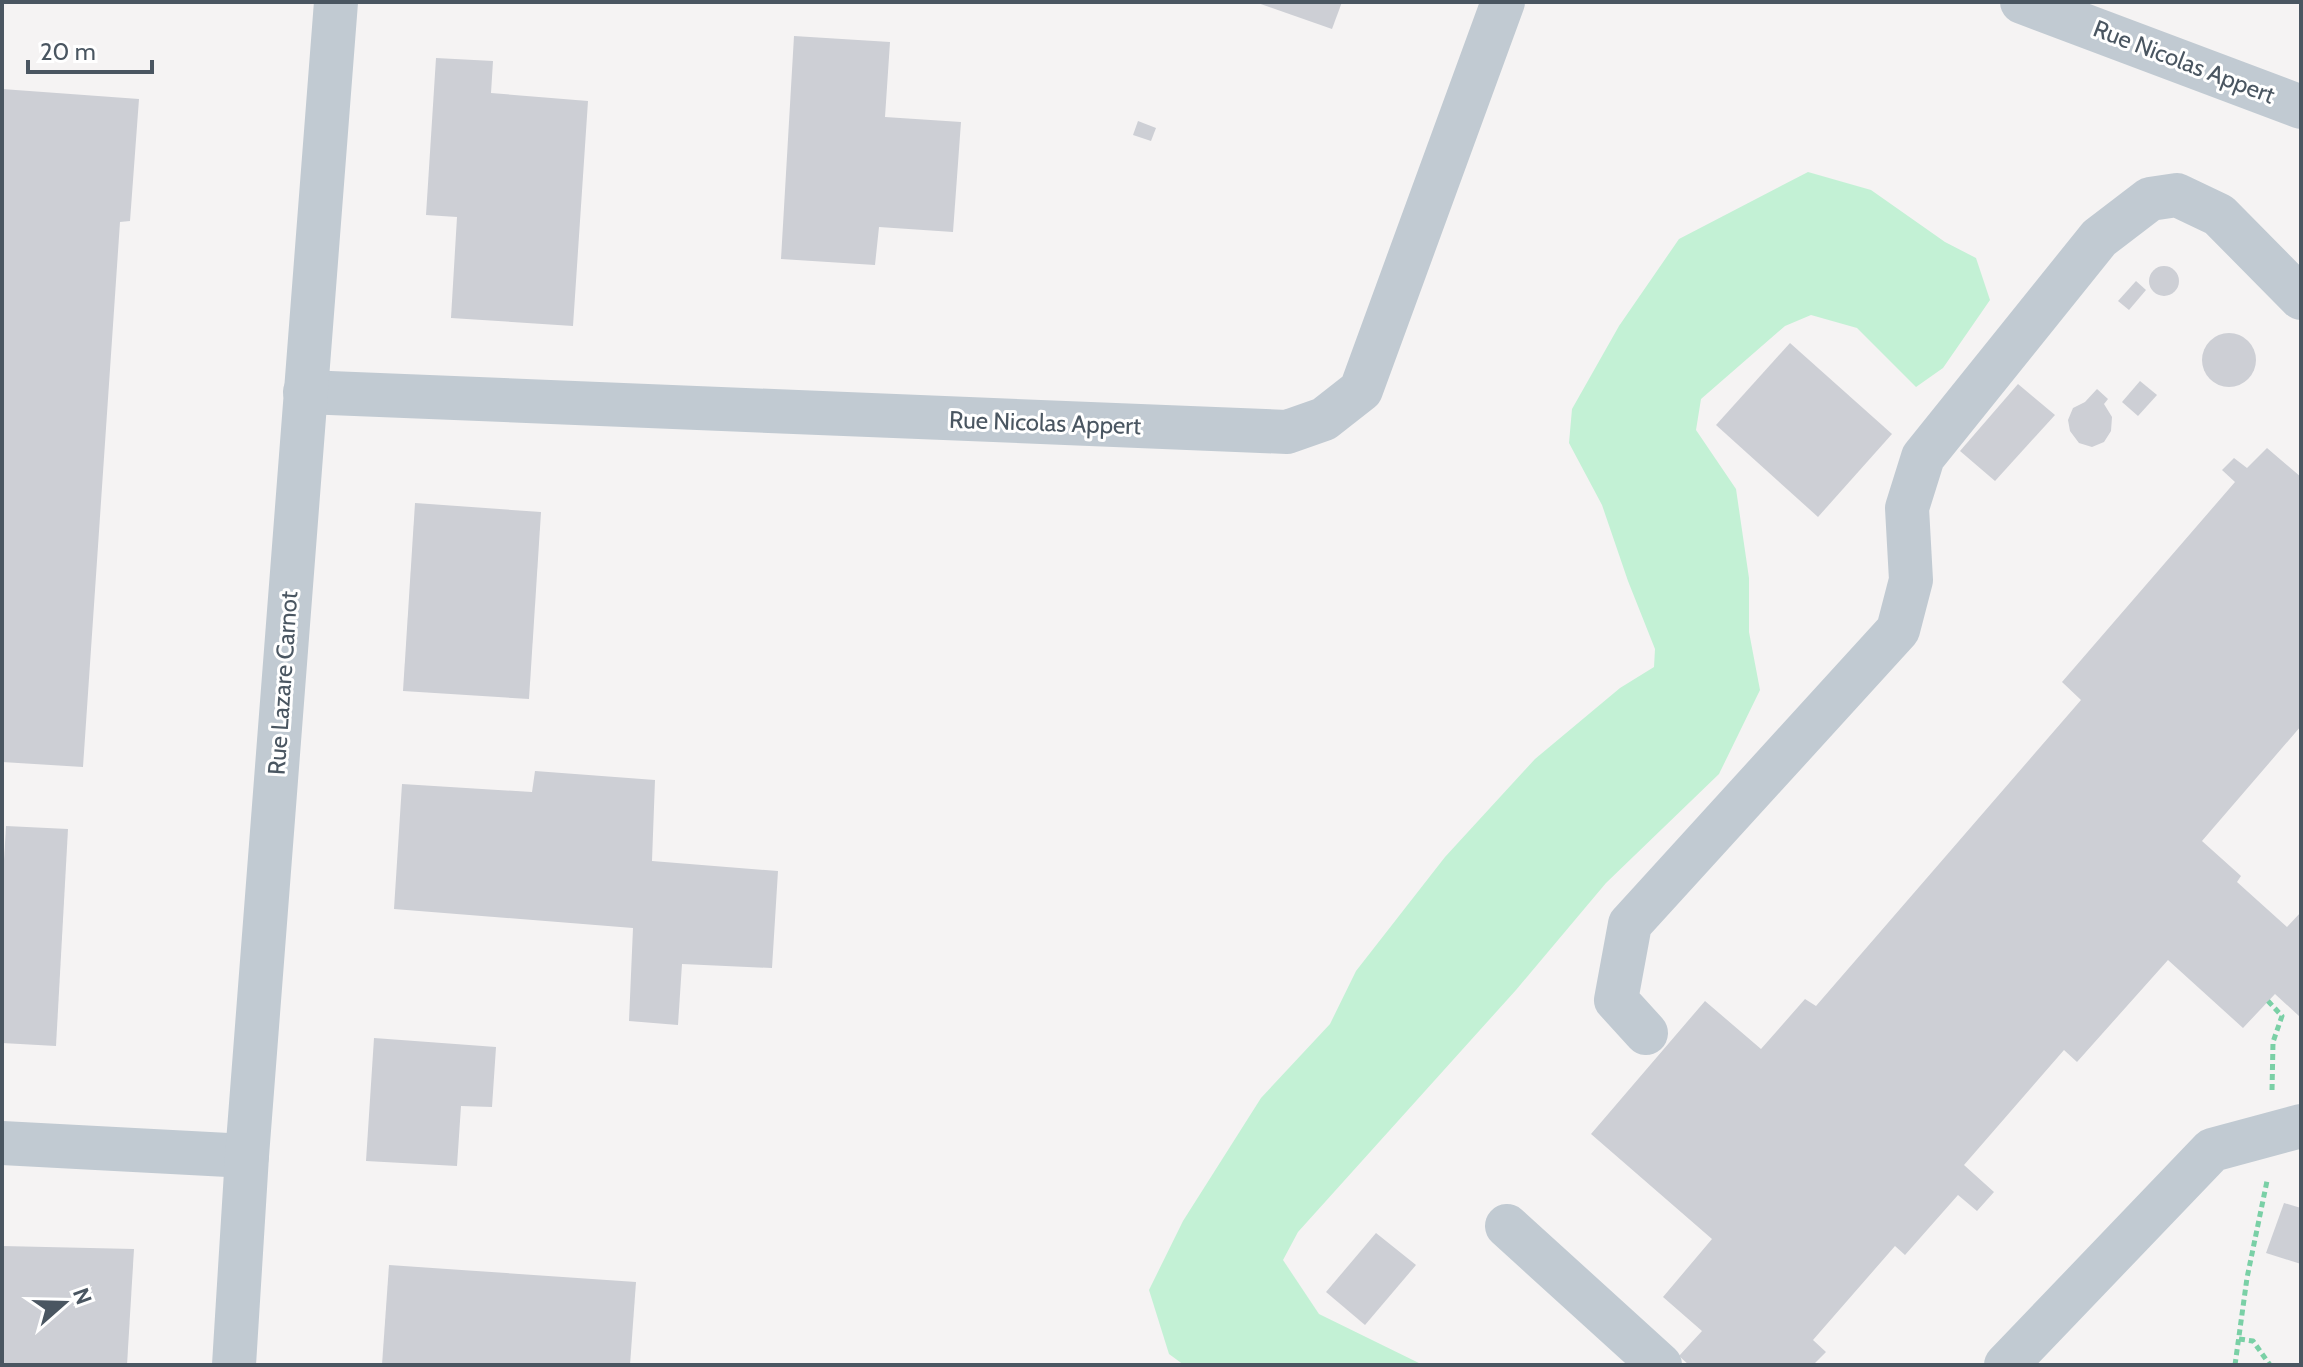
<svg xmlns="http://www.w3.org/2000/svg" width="2303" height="1367" font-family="Cabin,sans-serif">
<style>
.green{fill:#c3f1d5}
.building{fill:#cdcfd5}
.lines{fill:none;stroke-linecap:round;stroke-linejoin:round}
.path{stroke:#7ad0a6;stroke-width:5;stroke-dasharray:6 4;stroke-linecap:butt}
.minor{stroke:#c1cad2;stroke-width:44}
.labels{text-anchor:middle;stroke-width:6;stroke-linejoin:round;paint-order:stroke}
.street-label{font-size:24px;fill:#4a5661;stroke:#fff}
</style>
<rect width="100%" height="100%" fill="#f5f3f3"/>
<polygon class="green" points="1808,172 1871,190 1945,242 1976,258 1990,300 1943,368 1916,387 1857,328 1811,315 1785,326 1701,399 1696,430 1736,489 1749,578 1749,632 1760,690 1719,774 1606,883 1516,990 1298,1232 1283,1260 1319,1314 1423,1365 1184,1365 1169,1354 1149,1290 1183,1221 1261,1098 1330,1024 1356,971 1445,857 1535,759 1620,688 1654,667 1655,649 1628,581 1602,505 1569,443 1572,409 1619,326 1679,239"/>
<g class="building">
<polygon points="1255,2 1342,2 1332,29"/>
<polygon points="794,36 890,42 885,117 961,122 953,232 879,227 875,265 781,259"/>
<polygon points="436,58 493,61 491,93 588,101 573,326 451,318 457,217 426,215"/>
<polygon points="2,89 139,99 130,221 120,222 83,767 2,762"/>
<polygon points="1138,121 1156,128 1151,141 1133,135"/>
<circle cx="2164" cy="281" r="15"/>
<polygon points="2136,281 2146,290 2129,310 2118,301"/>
<circle cx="2229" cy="360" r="27"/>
<polygon points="1790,343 1892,434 1818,517 1716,425"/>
<polygon points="2140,381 2157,395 2138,416 2122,402"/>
<polygon points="2018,384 2055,415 1995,481 1960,451"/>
<polygon points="2097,389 2108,399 2104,404 2112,417 2111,431 2104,442 2092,447 2079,443 2070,431 2068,420 2073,408 2085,402"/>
<polygon points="2267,448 2301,477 2301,726 2202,841 2241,876 2237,882 2287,927 2301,912 2301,1015 2299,1016 2275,994 2243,1028 2168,960 2077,1062 2064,1050 1964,1165 1994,1192 1977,1211 1958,1195 1905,1255 1895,1246 1813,1340 1826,1352 1813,1365 1689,1365 1679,1356 1702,1331 1663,1297 1712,1239 1591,1134 1705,1001 1761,1049 1805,999 1816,1006 2081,700 2062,682 2235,482 2222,470 2234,458 2247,468"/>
<polygon points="415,503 541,512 529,699 403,691"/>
<polygon points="535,771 655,780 652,861 778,871 772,968 682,964 678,1025 629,1021 633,928 394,909 402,784 532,792"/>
<polygon points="6,826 68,829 56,1046 2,1043 2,895"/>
<polygon points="374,1038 496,1047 492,1107 461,1106 457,1166 366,1161"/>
<polygon points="2284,1203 2301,1208 2301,1264 2266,1253"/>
<polygon points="1376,1233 1416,1265 1365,1325 1326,1292"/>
<polygon points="2,1246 134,1249 127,1365 2,1365"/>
<polygon points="389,1265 636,1282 630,1365 382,1365"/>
</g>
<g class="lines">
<g class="path">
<polyline points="2268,1001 2282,1016 2273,1042 2272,1091"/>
<polyline points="2239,1339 2253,1341 2270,1365"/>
<polyline points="2235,1365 2247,1278 2267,1181"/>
</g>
<g class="minor">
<polyline points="2022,2 2301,107"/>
<polyline points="305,392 1287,432 1324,419 1361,390 1503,2"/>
<polyline points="1646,1033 1616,1000 1630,924 1898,630 1911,580 1907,508 1923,457 2099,238 2150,199 2177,195 2219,215 2301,298"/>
<polyline points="2,1143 247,1156"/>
<polyline points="1507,1226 1660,1365"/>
<polyline points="234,1365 247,1156 336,2"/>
<polyline points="2006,1365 2212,1150 2301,1126"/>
</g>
</g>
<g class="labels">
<g class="street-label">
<text transform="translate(2184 62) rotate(21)" y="8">Rue Nicolas Appert</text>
<text transform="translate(1045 423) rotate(2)" y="8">Rue Nicolas Appert</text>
<text transform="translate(283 683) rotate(-86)" y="8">Rue Lazare Carnot</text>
</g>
</g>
<rect width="2303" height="1367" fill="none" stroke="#4a5661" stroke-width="8"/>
<g transform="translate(64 1303) rotate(70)" stroke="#ffffff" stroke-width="6" paint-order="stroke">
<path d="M0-6L14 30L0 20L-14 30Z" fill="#4a5661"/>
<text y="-12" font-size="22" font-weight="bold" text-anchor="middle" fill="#4a5661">N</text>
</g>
<path d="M28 60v12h124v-12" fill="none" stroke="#4a5661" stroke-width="4"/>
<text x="40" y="60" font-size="24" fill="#4a5661" stroke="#ffffff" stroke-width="6" paint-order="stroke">20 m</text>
</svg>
